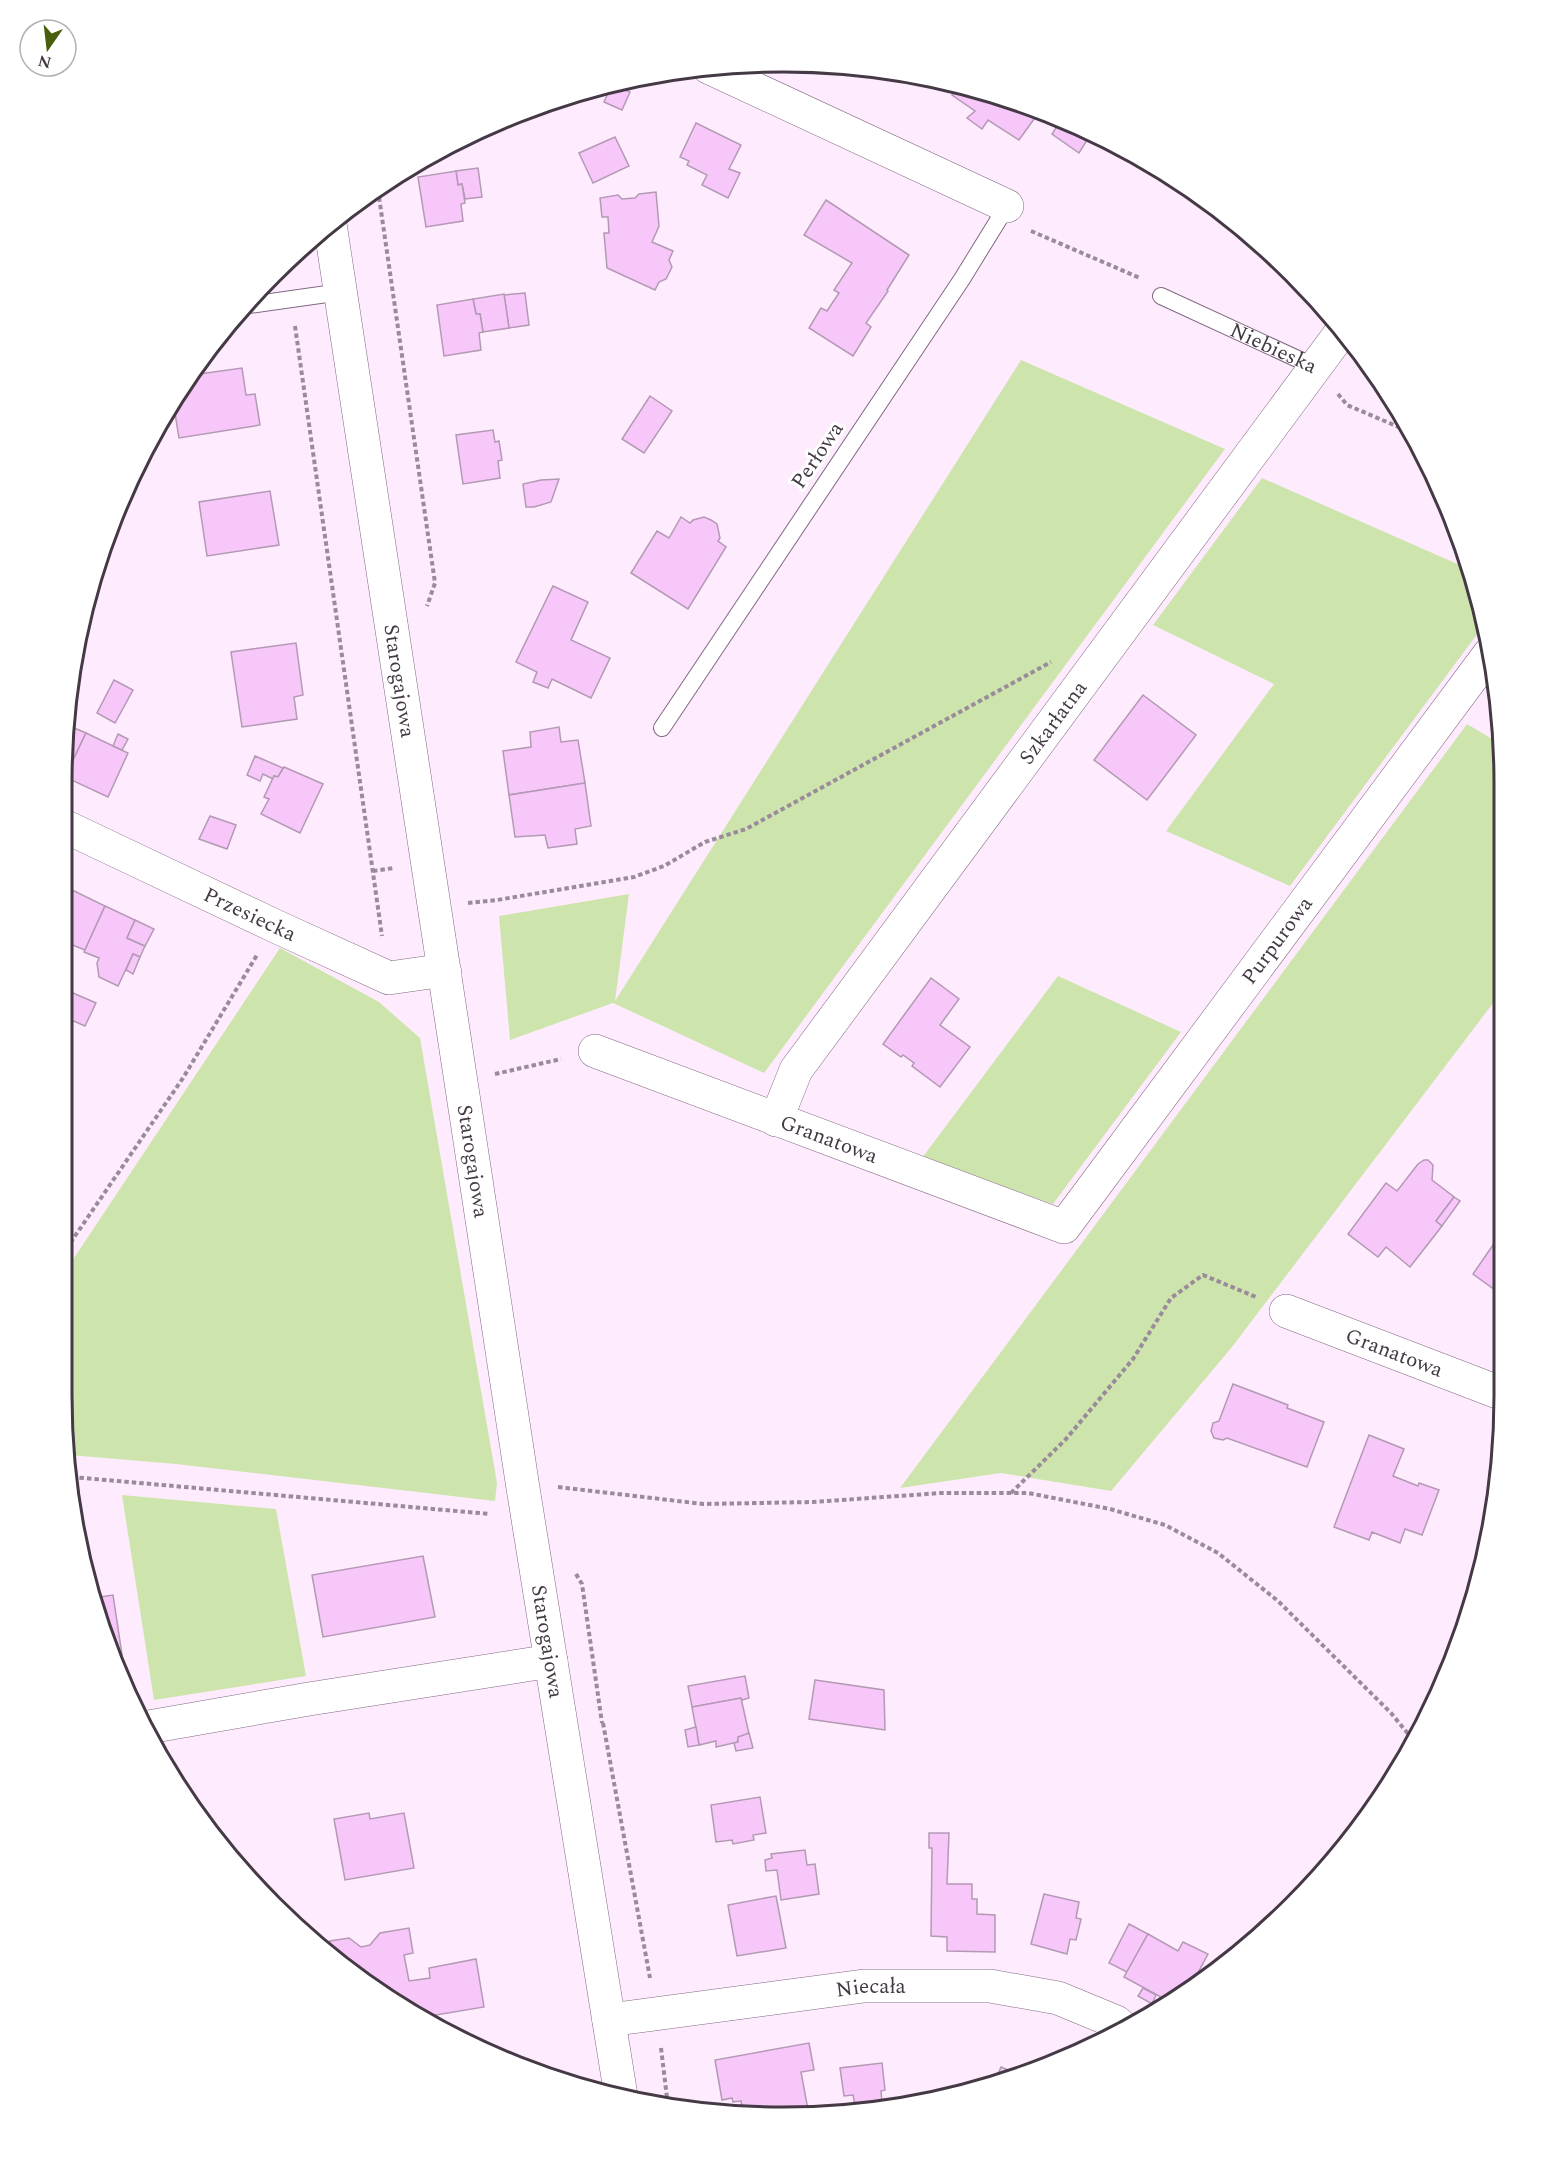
<svg xmlns="http://www.w3.org/2000/svg" width="1566" height="2179" font-family="Spectral,serif">
<style>
.green{fill:#cee4ad}
.building{fill:#f7c7f9;stroke:#b399b4;stroke-width:1.5}
.lines{fill:none;stroke-linecap:round;stroke-linejoin:round}
.lane-casing{stroke:#816881;stroke-width:18}
.street-casing{stroke:#816881;stroke-width:34}
.secondary-casing{stroke:#816881;stroke-width:34}
.path{stroke:#9a8b9a;stroke-width:4;stroke-dasharray:4.5 3;stroke-linecap:butt}
.lane{stroke:#fff;stroke-width:16}
.street{stroke:#fff;stroke-width:33}
.secondary{stroke:#fff;stroke-width:33}
.labels{text-anchor:middle;stroke-width:6;stroke-linejoin:round;paint-order:stroke}
.street-label{font-size:21px;fill:#443944;stroke:#fff}
.rim{fill:none;stroke:#443944;stroke-width:3}
</style>
<rect width="100%" height="100%" fill="#feecfe"/>
<g class="green">
<polygon points="1021,360 1225,449 764,1073 613,1003 510,1040 499,916 629,894 615,1001"/>
<polygon points="1262,478 1471,570 1484,625 1290,886 1166,831 1274,684 1153,625"/>
<polygon points="1467,724 1499,743 1500,994 1232,1347 1111,1491 1001,1473 900,1488"/>
<polygon points="280,948 379,1002 420,1038 497,1483 495,1501 176,1464 69,1455 62,1396 62,1276"/>
<polygon points="1058,976 1181,1032 1053,1204 922,1158"/>
<polygon points="122,1495 276,1509 306,1676 154,1700"/>
</g>
<g class="building">
<polygon points="614,85 630,92 622,110 604,102 611,86"/>
<polygon points="960,85 970,86 1039,112 1019,140 988,120 982,129 967,118 975,111 952,95"/>
<polygon points="1061,120 1092,132 1079,153 1052,134"/>
<polygon points="696,123 741,145 729,169 740,173 728,198 702,185 707,175 687,165 689,161 680,157"/>
<polygon points="615,137 629,166 593,183 579,153"/>
<polygon points="478,168 482,197 465,199 462,184 458,185 456,171"/>
<polygon points="456,171 458,185 462,184 465,203 461,204 463,221 426,227 418,177"/>
<polygon points="656,192 659,226 652,242 673,251 669,260 672,267 666,279 659,282 655,290 607,268 604,233 609,233 608,217 602,217 600,198 618,195 622,199 635,198 639,194"/>
<polygon points="826,200 909,255 887,290 888,291 866,323 871,327 853,356 809,328 821,308 827,311 839,293 834,290 852,263 804,235"/>
<polygon points="525,293 529,325 509,328 504,295"/>
<polygon points="504,294 509,328 483,332 480,314 476,314 473,299"/>
<polygon points="473,299 476,314 480,314 483,332 479,333 481,350 444,356 437,305"/>
<polygon points="242,368 246,395 255,394 260,425 179,438 173,401 192,375"/>
<polygon points="650,396 672,411 644,453 622,439"/>
<polygon points="493,430 495,442 499,441 502,460 498,461 500,478 463,484 456,435"/>
<polygon points="559,479 551,502 534,507 526,507 523,484 541,480"/>
<polygon points="270,491 279,545 207,556 199,502"/>
<polygon points="681,517 690,523 693,520 704,517 711,520 717,524 720,538 718,541 726,547 688,609 631,573 657,531 669,538"/>
<polygon points="553,586 588,602 571,640 610,658 591,698 552,679 548,688 533,682 537,672 516,662"/>
<polygon points="296,643 303,695 294,697 297,719 242,727 231,652"/>
<polygon points="114,680 133,690 115,723 97,713"/>
<polygon points="1143,695 1196,735 1147,800 1094,760"/>
<polygon points="67,725 86,733 65,777 62,776"/>
<polygon points="559,727 561,742 578,740 585,783 509,795 503,751 531,747 530,732"/>
<polygon points="86,733 128,753 108,797 65,777"/>
<polygon points="118,734 128,739 122,750 113,746"/>
<polygon points="255,756 283,768 278,777 274,776 273,779 263,774 260,781 247,775"/>
<polygon points="284,767 323,784 300,833 261,814 269,799 264,797 274,776 278,777"/>
<polygon points="585,783 591,826 575,829 577,844 548,848 545,835 515,837 509,795"/>
<polygon points="210,816 236,825 227,849 199,839"/>
<polygon points="62,885 105,906 85,950 70,944 67,952 62,949"/>
<polygon points="105,906 135,920 127,938 145,946 140,957 133,954 118,986 99,977 97,963 99,958 84,952"/>
<polygon points="135,920 154,929 145,946 127,938"/>
<polygon points="133,954 140,957 133,974 126,970"/>
<polygon points="931,978 959,999 940,1025 970,1047 940,1087 912,1066 914,1063 903,1055 901,1057 883,1044"/>
<polygon points="66,990 96,1003 85,1026 62,1016 62,999"/>
<polygon points="1424,1160 1428,1160 1433,1165 1432,1180 1454,1197 1436,1221 1442,1226 1410,1267 1386,1247 1378,1257 1348,1234 1386,1183 1397,1191 1418,1164"/>
<polygon points="1454,1197 1460,1201 1442,1226 1436,1221"/>
<polygon points="1502,1232 1502,1295 1473,1274"/>
<polygon points="1233,1384 1288,1405 1287,1408 1324,1422 1307,1467 1227,1438 1223,1440 1214,1438 1211,1431 1213,1423 1219,1421"/>
<polygon points="1369,1435 1404,1449 1393,1476 1418,1486 1419,1483 1439,1490 1422,1535 1405,1529 1400,1543 1372,1532 1369,1540 1334,1527"/>
<polygon points="1495,1492 1489,1525 1483,1522"/>
<polygon points="423,1556 435,1617 323,1637 312,1575"/>
<polygon points="113,1595 124,1668 118,1669 92,1598"/>
<polygon points="745,1676 749,1698 742,1700 741,1698 692,1707 688,1686"/>
<polygon points="815,1680 884,1690 885,1730 809,1719"/>
<polygon points="741,1698 749,1734 738,1737 738,1742 716,1747 716,1741 699,1745 692,1707"/>
<polygon points="696,1727 699,1745 688,1747 685,1730"/>
<polygon points="749,1733 753,1748 736,1751 734,1743 738,1742 738,1737"/>
<polygon points="760,1797 766,1833 753,1835 754,1840 733,1844 732,1840 716,1842 711,1805"/>
<polygon points="369,1813 370,1819 404,1813 414,1868 345,1880 334,1819"/>
<polygon points="929,1833 949,1833 947,1884 972,1884 972,1899 977,1899 977,1914 995,1915 995,1952 947,1951 947,1937 931,1936 932,1848 929,1848"/>
<polygon points="805,1850 807,1865 815,1864 819,1894 781,1900 777,1870 766,1871 765,1860 772,1858 771,1854"/>
<polygon points="1044,1894 1079,1902 1076,1918 1081,1919 1076,1940 1070,1939 1067,1954 1031,1944"/>
<polygon points="776,1896 786,1948 737,1956 728,1905"/>
<polygon points="1129,1924 1148,1934 1127,1972 1109,1963"/>
<polygon points="409,1928 413,1953 404,1955 409,1981 430,1978 429,1968 476,1959 484,2007 424,2017 324,1949 330,1941 349,1938 361,1947 370,1945 380,1933"/>
<polygon points="1148,1934 1178,1951 1183,1942 1208,1954 1189,1989 1170,2002 1124,1977"/>
<polygon points="1143,1988 1156,1995 1152,2004 1138,1996"/>
<polygon points="809,2043 814,2070 801,2072 809,2115 783,2117 743,2114 741,2101 733,2102 732,2098 722,2100 715,2060"/>
<polygon points="882,2063 885,2090 881,2091 882,2102 855,2105 853,2095 844,2096 840,2068"/>
<polygon points="1001,2067 1017,2074 996,2079"/>
</g>
<g class="lines">
<defs>
<g id="lane">
<path id="s1" d="M1161,296L1315,367"/>
<polyline points="242,306 341,292"/>
<polyline points="662,728 962,279 1007,206"/>
</g>
<g id="street">
<polyline points="708,67 1007,206"/>
<path id="s2" d="M62,825L275,926L389,978L431,972L445,973"/>
<path id="s3" d="M595,1051L1064,1227L1490,653"/>
<path id="s4" d="M776,1120L796,1070L1342,331"/>
<path id="s5" d="M1286,1311L1503,1394"/>
<polyline points="143,1728 309,1699 551,1661"/>
<path id="s6" d="M609,2020L864,1986H990L1058,1998L1116,2022L1126,2030"/>
</g>
<g id="secondary">
<path id="s7" d="M330,224L523,1488L621,2096"/>
</g>
</defs>
<use href="#lane" class="lane-casing"/>
<use href="#street" class="street-casing"/>
<use href="#secondary" class="secondary-casing"/>
<g class="path">
<polyline points="378,190 435,583 427,606"/>
<polyline points="1031,231 1140,278"/>
<polyline points="285,263 287,274"/>
<polyline points="295,326 382,936"/>
<polyline points="1338,394 1347,405 1408,431"/>
<polyline points="373,871 394,868"/>
<polyline points="468,903 497,900 634,877 664,866 705,842 746,829 1051,662"/>
<polyline points="495,1074 561,1059"/>
<polyline points="62,1255 183,1078 257,955"/>
<polyline points="72,1477 490,1514"/>
<polyline points="558,1487 703,1504 813,1502 941,1493 1028,1493 1110,1509 1165,1525 1218,1553 1278,1601 1391,1713 1414,1741"/>
<polyline points="1011,1493 1066,1439 1133,1359 1171,1298 1203,1275 1256,1297"/>
<polyline points="576,1574 582,1584 602,1723"/>
<polyline points="603,1723 650,1978"/>
<polyline points="661,2048 668,2106"/>
</g>
<use href="#lane" class="lane"/>
<use href="#street" class="street"/>
<use href="#secondary" class="secondary"/>
</g>
<g class="labels">
<g class="street-label">
<text dy="7" stroke="none"><textPath href="#s1" startOffset="124">Niebieska</textPath></text>
<text transform="translate(817 455) rotate(-56)" y="7">Perłowa</text>
<text dy="7" stroke="none"><textPath href="#s7" startOffset="462">Starogajowa</textPath></text>
<text dy="7" stroke="none"><textPath href="#s4" startOffset="486">Szkarłatna</textPath></text>
<text dy="7" stroke="none"><textPath href="#s2" startOffset="208">Przesiecka</textPath></text>
<text dy="7" stroke="none"><textPath href="#s3" startOffset="858">Purpurowa</textPath></text>
<text dy="7" stroke="none"><textPath href="#s3" startOffset="250">Granatowa</textPath></text>
<text dy="7" stroke="none"><textPath href="#s7" startOffset="948">Starogajowa</textPath></text>
<text dy="7" stroke="none"><textPath href="#s5" startOffset="116">Granatowa</textPath></text>
<text dy="7" stroke="none"><textPath href="#s7" startOffset="1434">Starogajowa</textPath></text>
<text dy="7" stroke="none"><textPath href="#s6" startOffset="264">Niecała</textPath></text>
</g>
</g>
<path d="M0 0H1566V2179H0ZM783 72H783A711 711 0 0 1 1494 783V1396A711 711 0 0 1 783 2107H783A711 711 0 0 1 72 1396V783A711 711 0 0 1 783 72Z" fill="#fff" fill-rule="evenodd"/>
<path class="rim" d="M783 72H783A711 711 0 0 1 1494 783V1396A711 711 0 0 1 783 2107H783A711 711 0 0 1 72 1396V783A711 711 0 0 1 783 72Z"/>
<g transform="translate(48 48) rotate(194)"><circle r="28" fill="#ffffff" stroke="#b4b0b4" stroke-width="1.5"/>
<path d="M0-4.5L10 22L0 15L-10 22Z" fill="#475f0c"/>
<text y="-9" font-size="16" font-weight="bold" text-anchor="middle" fill="#443944">N</text>
</g>
</svg>
